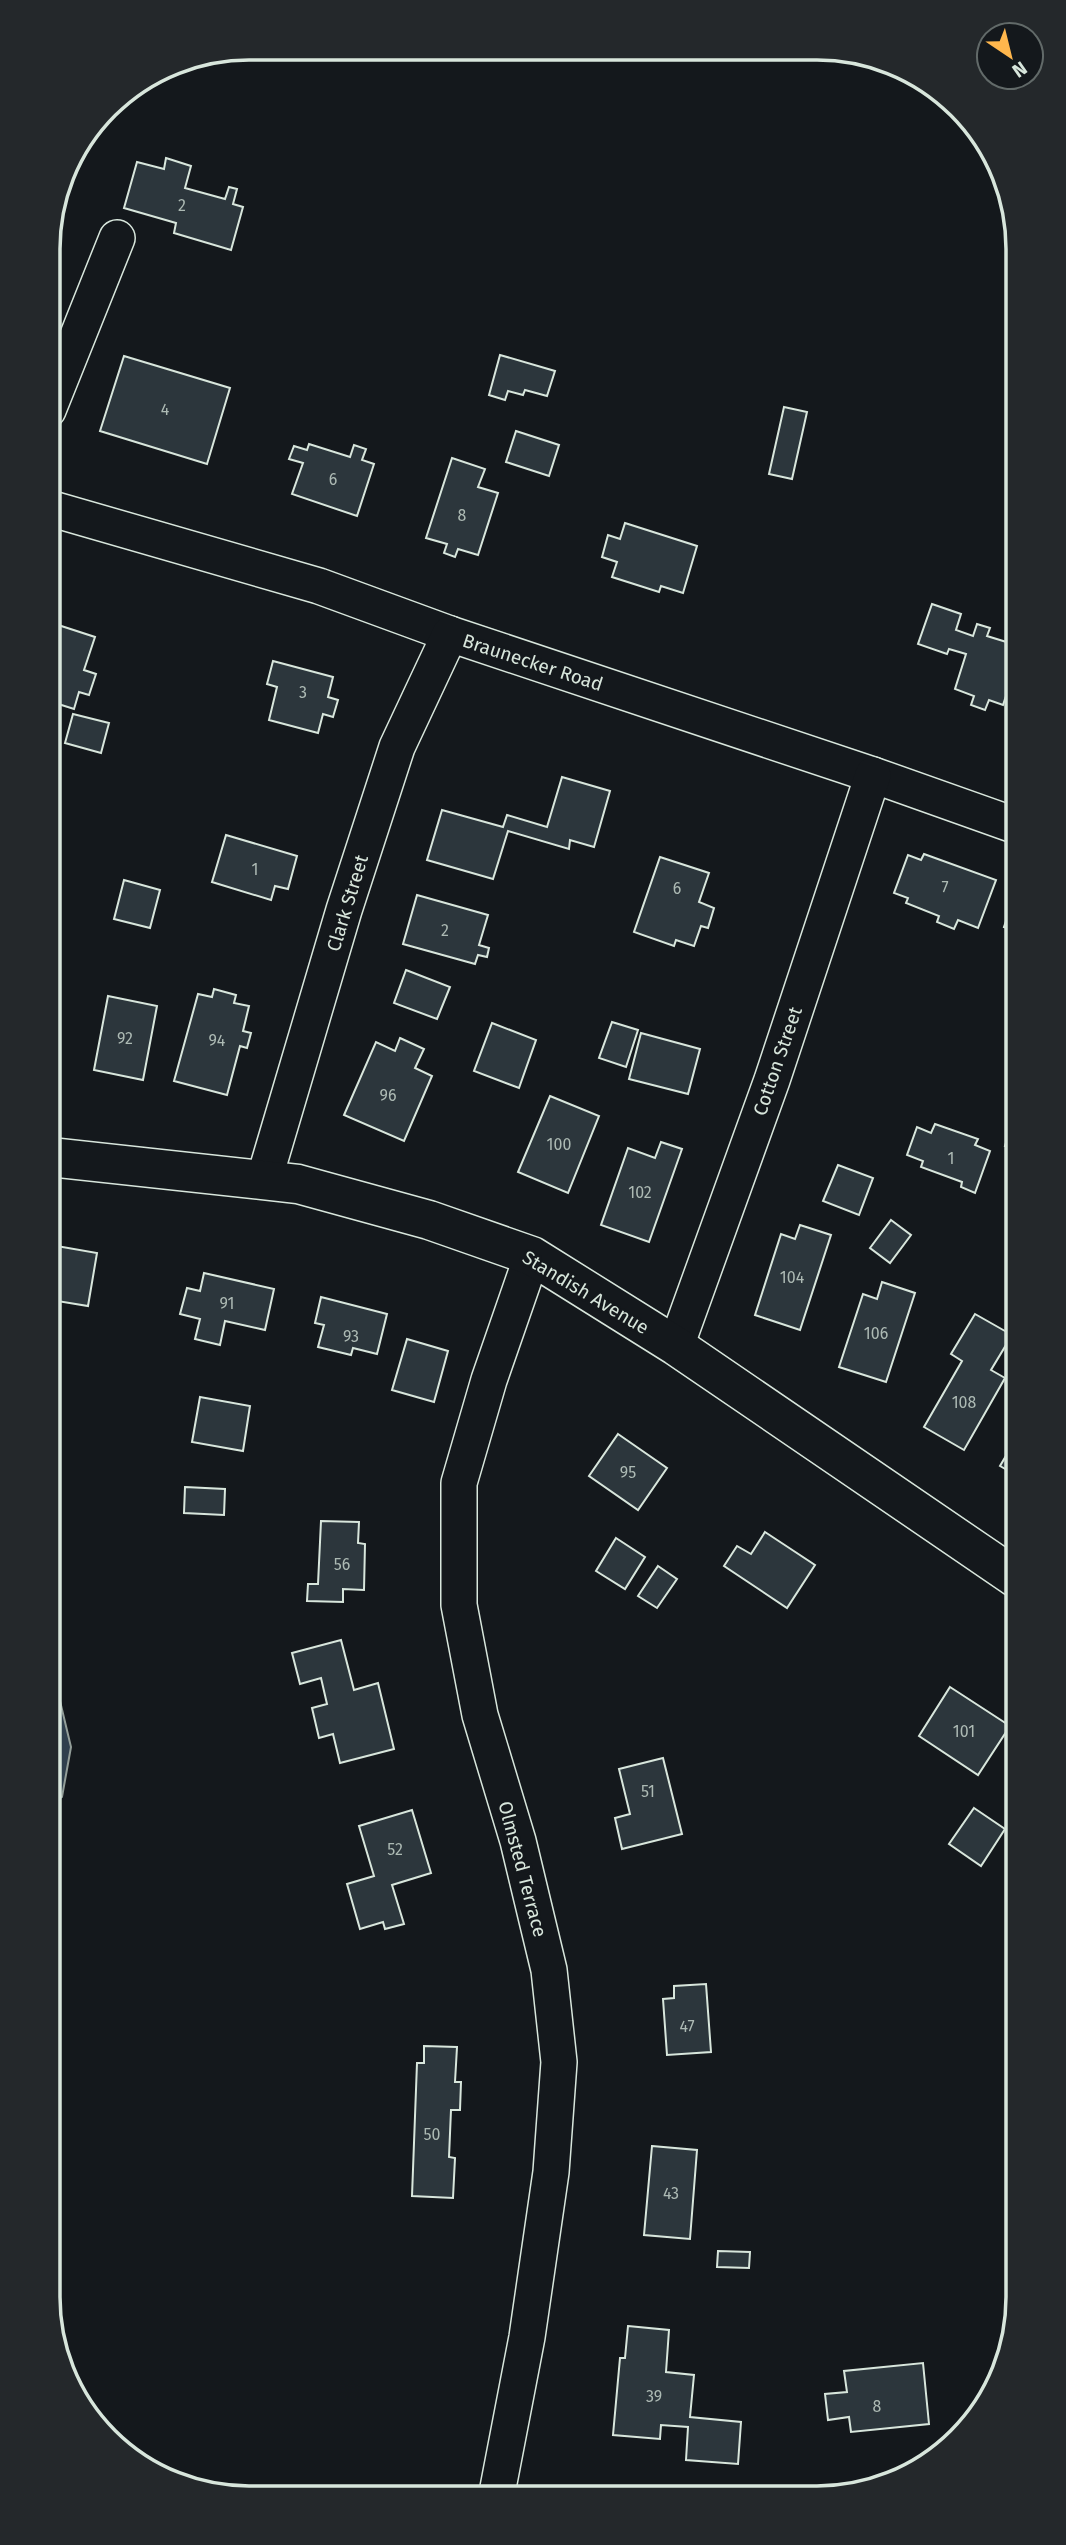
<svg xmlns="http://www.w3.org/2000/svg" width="1066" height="2545" font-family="'Fira Sans',sans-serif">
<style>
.water{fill:#2f3f4d;stroke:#939e99;stroke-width:2}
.building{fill:#2c363c;stroke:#d8e6dc;stroke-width:2}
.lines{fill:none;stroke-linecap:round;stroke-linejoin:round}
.minor-casing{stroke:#d8e6dc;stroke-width:38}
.tertiary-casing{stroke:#d8e6dc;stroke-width:41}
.minor{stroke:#14181c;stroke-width:35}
.tertiary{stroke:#14181c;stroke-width:38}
.labels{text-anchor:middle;stroke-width:5;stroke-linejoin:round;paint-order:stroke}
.number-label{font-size:16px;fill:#adbab4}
.street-label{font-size:19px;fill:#d8e6dc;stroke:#14181c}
.rim{fill:none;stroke:#d8e6dc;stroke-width:3.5}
</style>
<rect width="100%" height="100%" fill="#14181c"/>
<polygon class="water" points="52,1684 60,1701 71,1747 62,1797 52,1803"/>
<g class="building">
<polygon points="166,158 191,166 185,188 225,199 229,187 237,189 233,204 243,207 231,250 174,233 176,223 124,208 137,162 164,169"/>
<polygon points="500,355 555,371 547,396 525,390 523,395 508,391 505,400 489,395"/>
<polygon points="124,356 230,388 207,464 100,431"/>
<polygon points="784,407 807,412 792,479 769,474"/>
<polygon points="516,431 559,445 549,476 506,462"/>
<polygon points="309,444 350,457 354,445 366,449 362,460 374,464 357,516 292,494 303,463 289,459 294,446 307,450"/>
<polygon points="452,458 485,469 478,487 498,493 478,555 458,549 455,557 444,553 447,544 426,538"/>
<polygon points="625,523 697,546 683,593 661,586 659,592 612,577 617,562 602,557 608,535 620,539"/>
<polygon points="932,604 961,614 956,630 973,636 977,624 990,628 987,636 1013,644 1013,675 1003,705 989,700 985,710 971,705 974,696 955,689 966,654 949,649 947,654 918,644"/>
<polygon points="49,622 95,637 84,670 96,674 89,695 79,692 74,709 49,701 53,689 49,687"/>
<polygon points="273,661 333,677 328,697 338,700 333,717 323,714 318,733 269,720 277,687 267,684"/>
<polygon points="73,714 109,723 101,753 65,743"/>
<polygon points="562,777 610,791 594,847 570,840 569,849 508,831 493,879 427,860 442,810 503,827 507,815 547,827"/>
<polygon points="49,778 57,780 49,803"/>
<polygon points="226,835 297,856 288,889 275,886 271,900 212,882"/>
<polygon points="924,854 996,880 978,928 958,920 954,929 937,922 939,916 906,903 908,898 894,893 908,855 921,860"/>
<polygon points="660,857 709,873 699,902 714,908 708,928 701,926 694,946 676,940 674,946 634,932"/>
<polygon points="124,880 160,890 150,928 114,919"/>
<polygon points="417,895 488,915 479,945 489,948 487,957 478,955 475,964 403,944"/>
<polygon points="1014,897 1014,930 1004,927"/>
<polygon points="406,970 450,987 437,1019 394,1003"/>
<polygon points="214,989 236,995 234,1003 249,1006 243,1031 251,1033 247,1048 240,1046 227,1095 174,1081 198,994 212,997"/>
<polygon points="108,996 157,1006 143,1080 94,1070"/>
<polygon points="612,1022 638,1030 626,1067 599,1058"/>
<polygon points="492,1023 536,1040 519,1088 474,1071"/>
<polygon points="641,1033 700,1049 688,1094 629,1079"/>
<polygon points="400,1038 424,1049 415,1068 432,1076 404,1141 344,1115 376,1042 395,1051"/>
<polygon points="550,1096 599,1116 568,1193 518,1172"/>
<polygon points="935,1124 978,1139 975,1145 990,1151 975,1193 961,1187 962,1182 921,1167 923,1161 907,1155 917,1127 931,1133"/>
<polygon points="1011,1125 1015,1126 1015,1149 1005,1146"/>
<polygon points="661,1142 682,1149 649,1242 601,1225 628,1148 655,1158"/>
<polygon points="838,1165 873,1178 859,1215 823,1201"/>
<polygon points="891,1220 911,1235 890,1263 870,1248"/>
<polygon points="800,1225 831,1235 800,1330 755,1315 781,1234 795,1239"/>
<polygon points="51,1245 97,1253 88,1306 51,1300"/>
<polygon points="204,1273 274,1289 265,1330 225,1321 220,1345 195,1339 200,1319 180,1314 187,1288 200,1291"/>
<polygon points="882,1282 915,1293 886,1382 839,1367 863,1294 877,1299"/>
<polygon points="321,1297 387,1314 377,1354 353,1348 351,1355 318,1347 324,1325 315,1323"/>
<polygon points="975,1314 1012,1335 991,1370 1005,1378 964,1450 924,1427 962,1361 951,1354"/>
<polygon points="407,1339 448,1351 434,1402 392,1390"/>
<polygon points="200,1397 250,1406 243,1451 192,1442"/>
<polygon points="618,1434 667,1468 638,1510 589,1476"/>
<polygon points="1016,1439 1016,1475 1000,1466"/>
<polygon points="185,1487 225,1489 224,1515 184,1513"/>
<polygon points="321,1521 359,1522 358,1543 365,1544 364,1590 343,1589 343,1602 307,1601 308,1584 318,1584"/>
<polygon points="765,1532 815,1565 787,1608 724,1566 737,1546 751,1554"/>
<polygon points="616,1538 645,1557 625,1589 596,1571"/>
<polygon points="658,1566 677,1579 657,1608 638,1596"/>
<polygon points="341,1640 354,1690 378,1683 394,1749 340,1763 333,1734 319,1738 312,1708 327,1704 321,1678 300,1684 292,1653"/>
<polygon points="950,1687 1010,1726 978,1775 919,1736"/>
<polygon points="663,1758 682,1834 622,1849 615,1818 630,1814 619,1769"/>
<polygon points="974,1808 1005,1829 981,1866 949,1844"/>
<polygon points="412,1810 431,1873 392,1885 404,1924 385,1929 383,1922 360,1929 347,1884 374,1876 359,1826"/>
<polygon points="706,1984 711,2052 667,2055 663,1999 674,1998 674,1986"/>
<polygon points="424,2046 457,2047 455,2082 461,2082 460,2110 451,2110 449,2157 455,2158 453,2198 412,2196 417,2063 424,2063"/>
<polygon points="652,2146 697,2150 690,2239 644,2235"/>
<polygon points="718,2251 750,2252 749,2268 717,2267"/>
<polygon points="628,2326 669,2330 666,2372 694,2375 690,2417 741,2422 738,2464 686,2460 688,2427 661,2425 660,2439 613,2435 620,2358 625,2358"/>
<polygon points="923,2363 929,2424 851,2432 849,2417 828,2420 825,2394 847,2392 844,2371"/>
</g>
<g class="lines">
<defs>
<g id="minor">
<polyline points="48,410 117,238"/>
<polyline points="49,508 319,586 450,634 873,775 1014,825"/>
<polyline points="264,1180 344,910 397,747 450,634"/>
<polyline points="676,1346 772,1080 873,775"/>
<polyline points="497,2493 527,2337 551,2172 559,2062 549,1970 518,1841 480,1715 459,1605 459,1483 489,1380 532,1256"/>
</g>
<polyline id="tertiary" points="50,1157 298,1184 429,1220 532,1256 676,1346 1016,1578"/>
</defs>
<use href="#minor" class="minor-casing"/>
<use href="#tertiary" class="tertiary-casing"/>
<use href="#minor" class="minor"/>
<use href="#tertiary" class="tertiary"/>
</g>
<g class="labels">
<g class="number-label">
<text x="182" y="211">2</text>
<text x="165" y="415">4</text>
<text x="333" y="485">6</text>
<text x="462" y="521">8</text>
<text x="303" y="698">3</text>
<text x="255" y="875">1</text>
<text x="945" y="893">7</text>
<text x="677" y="894">6</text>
<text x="445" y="936">2</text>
<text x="125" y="1044">92</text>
<text x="217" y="1046">94</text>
<text x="388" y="1101">96</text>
<text x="559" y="1150">100</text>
<text x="951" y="1164">1</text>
<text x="640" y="1198">102</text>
<text x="792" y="1283">104</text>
<text x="227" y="1309">91</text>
<text x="876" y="1339">106</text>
<text x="351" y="1342">93</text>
<text x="964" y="1408">108</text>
<text x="628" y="1478">95</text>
<text x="342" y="1570">56</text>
<text x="964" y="1737">101</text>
<text x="648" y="1797">51</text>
<text x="395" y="1855">52</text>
<text x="687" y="2032">47</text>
<text x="432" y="2140">50</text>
<text x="671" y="2199">43</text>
<text x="654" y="2402">39</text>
<text x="877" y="2412">8</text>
</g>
<g class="street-label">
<text transform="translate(533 662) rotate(18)" y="7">Braunecker Road</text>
<text transform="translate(347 903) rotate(-73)" y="7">Clark Street</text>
<text transform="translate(777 1061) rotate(-71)" y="7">Cotton Street</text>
<text transform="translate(586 1292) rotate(31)" y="7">Standish Avenue</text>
<text transform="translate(523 1869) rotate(75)" y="7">Olmsted Terrace</text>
</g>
</g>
<path d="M0 0H1066V2545H0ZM249 60H817A189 189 0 0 1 1006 249V2297A189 189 0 0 1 817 2486H249A189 189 0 0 1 60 2297V249A189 189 0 0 1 249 60Z" fill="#24282b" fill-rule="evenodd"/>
<path class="rim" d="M249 60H817A189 189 0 0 1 1006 249V2297A189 189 0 0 1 817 2486H249A189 189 0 0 1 60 2297V249A189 189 0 0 1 249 60Z"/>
<g transform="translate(1010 56) rotate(145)"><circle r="33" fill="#14181c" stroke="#626a69" stroke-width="2"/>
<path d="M0-5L12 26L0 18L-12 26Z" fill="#ffb74d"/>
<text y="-10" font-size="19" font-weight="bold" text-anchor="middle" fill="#d8e6dc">N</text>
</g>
</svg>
